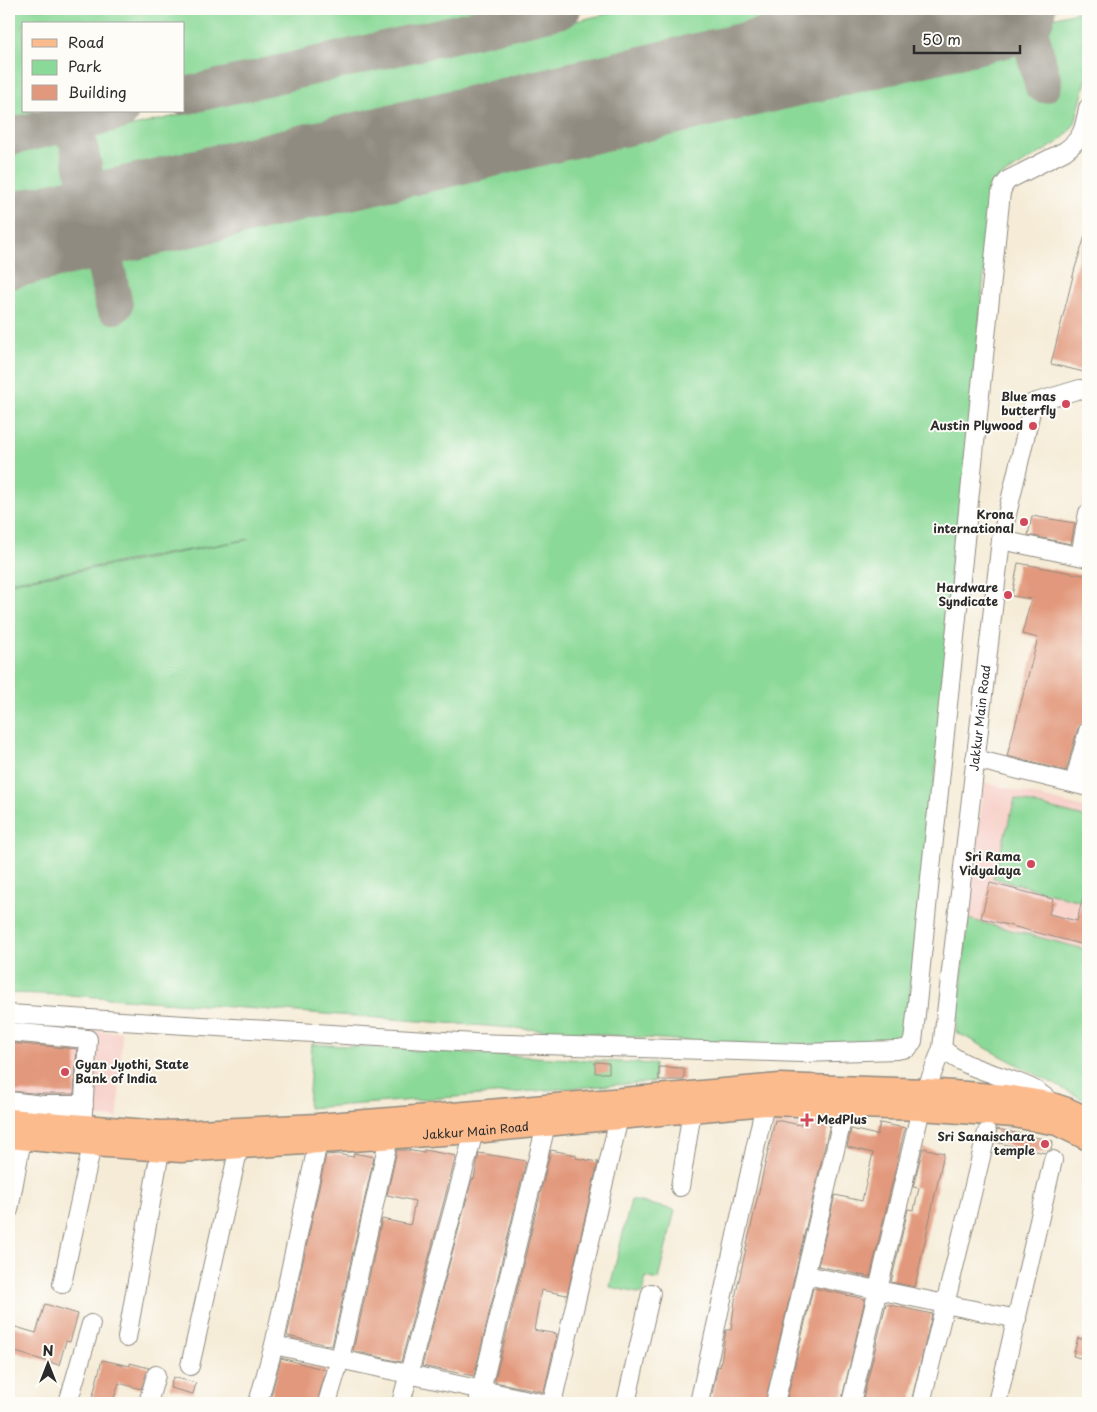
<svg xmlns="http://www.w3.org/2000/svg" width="1097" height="1412" font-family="'Playpen Sans',sans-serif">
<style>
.built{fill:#f7d0c9}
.green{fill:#8bd998;stroke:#5b8262}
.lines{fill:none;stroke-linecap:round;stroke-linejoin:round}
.taxiway{stroke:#908b80;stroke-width:38}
.runway{stroke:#908b80;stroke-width:95}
.building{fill:#e2987c}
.minor-casing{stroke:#908b80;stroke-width:20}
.major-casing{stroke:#908b80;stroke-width:25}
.minor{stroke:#fff;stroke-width:18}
.major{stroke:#fbbb8d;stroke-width:22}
.poi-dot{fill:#d1495b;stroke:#fdfcf7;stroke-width:2}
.labels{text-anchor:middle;stroke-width:4;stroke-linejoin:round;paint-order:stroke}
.poi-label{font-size:12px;font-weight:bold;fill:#2b2b2b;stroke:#fdfcf7;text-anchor:end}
.street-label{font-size:12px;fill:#2b2b2b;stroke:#fdfcf7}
</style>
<rect width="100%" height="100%" fill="#fdfcf7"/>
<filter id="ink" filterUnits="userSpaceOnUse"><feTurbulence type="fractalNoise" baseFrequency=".02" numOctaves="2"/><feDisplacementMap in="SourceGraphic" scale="10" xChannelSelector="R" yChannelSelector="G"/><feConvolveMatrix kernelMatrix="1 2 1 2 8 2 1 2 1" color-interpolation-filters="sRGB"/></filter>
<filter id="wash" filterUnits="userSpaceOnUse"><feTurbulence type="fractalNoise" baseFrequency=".0096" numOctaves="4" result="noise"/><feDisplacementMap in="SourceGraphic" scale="20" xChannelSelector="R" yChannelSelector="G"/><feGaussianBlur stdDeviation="1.12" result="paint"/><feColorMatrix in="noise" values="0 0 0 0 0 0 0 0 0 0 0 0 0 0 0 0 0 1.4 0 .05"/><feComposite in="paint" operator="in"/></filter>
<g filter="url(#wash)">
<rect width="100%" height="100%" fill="#f5ebd6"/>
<g class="built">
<polygon points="984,782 1088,809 1088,950 968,919"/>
<polygon points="9,1025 122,1032 118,1118 9,1112"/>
</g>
<g class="green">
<polygon points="9,9 486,9 184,79 184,24 24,24 24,111 46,111 9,120"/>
<path d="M627,9H901L122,190C114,192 108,192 104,184L95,142L99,135L104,133Z"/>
<path d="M1088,9V73L1075,123L1068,133L1057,143L995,180L992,190L947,666L928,842L906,1029L901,1038L891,1043L755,1046L69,995L9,993V583L141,560L250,539L9,582V263L77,248L84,251L87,256L99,310L129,303L119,249C119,242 121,238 128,236L1006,30L1011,31L1015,36L1028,97L1059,84L1044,26L1046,22L1049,19Z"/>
<polygon points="51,143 57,144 63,149 72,193 71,200 66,205 9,218 9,153"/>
<polygon points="1015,799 1088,818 1088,903 993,878"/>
<polygon points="968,919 1088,950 1088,1102 956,1032"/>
<polygon points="312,1044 655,1064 654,1082 308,1108"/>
<polygon points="631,1200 675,1210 658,1280 646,1277 642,1294 610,1287"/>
</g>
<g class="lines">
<g class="taxiway">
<path d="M1015,9C1023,10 1025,14 1027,21L1043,84"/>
<polyline points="184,96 562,9"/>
<polyline points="81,120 76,124 75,128 92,210 98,216 106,218 100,227 100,240 114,305"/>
<polyline points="9,137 120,111"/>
</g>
<polyline class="runway" points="9,241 1008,9"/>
</g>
<g id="blocks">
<g class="building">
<polygon points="1086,233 1088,234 1088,373 1051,364 1075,268"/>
<polygon points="1032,516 1075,523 1071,544 1028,535"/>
<polygon points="1018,563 1088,576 1088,707 1085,721 1078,728 1066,771 1007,756 1038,638 1022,634 1031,599 1012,596"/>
<polygon points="990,883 1053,899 1049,914 1077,921 1084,893 1088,893 1088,946 981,918"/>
<polygon points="9,1043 77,1049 74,1094 44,1094 9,1091"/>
<polygon points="595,1062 609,1063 609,1073 595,1073"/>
<polygon points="659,1067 684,1068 684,1080 659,1080"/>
<polygon points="803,1118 830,1124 765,1403 710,1403 718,1366 720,1367 726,1330 731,1330 736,1293 775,1120 801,1125"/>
<polygon points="880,1123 905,1128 870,1277 818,1266 835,1195 862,1201 873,1153 847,1147 851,1129 877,1135"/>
<polygon points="997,1129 1053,1141 1051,1150 1045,1153 995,1142"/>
<polygon points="923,1148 944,1153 915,1287 891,1282 908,1209 914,1210 919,1188 913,1187"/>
<polygon points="397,1150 407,1150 424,1153 424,1150 456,1156 401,1362 353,1351 382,1219 410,1225 411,1222 415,1201 387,1195"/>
<polygon points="551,1150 576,1155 576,1158 598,1162 567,1295 541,1290 534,1330 557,1334 544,1392 495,1382 495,1380"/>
<polygon points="354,1153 374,1157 332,1346 287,1336 326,1155 338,1154 353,1157"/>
<polygon points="479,1153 526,1161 474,1376 422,1366 472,1179 474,1179"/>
<polygon points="813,1288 865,1299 841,1403 786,1403"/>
<polygon points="45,1304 78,1314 70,1342 66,1341 59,1365 9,1350 9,1325 36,1333"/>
<polygon points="886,1304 932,1314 911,1403 862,1403"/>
<polygon points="1078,1338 1088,1341 1088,1360 1073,1356"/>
<polygon points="281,1358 326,1370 317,1403 269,1403"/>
<polygon points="102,1360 130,1366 130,1363 149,1368 141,1389 119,1383 113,1401 111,1400 111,1403 91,1403"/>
<polygon points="173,1377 196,1383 193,1394 170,1388"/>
</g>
</g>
</g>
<g filter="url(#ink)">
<use href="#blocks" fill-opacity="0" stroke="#908b80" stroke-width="1"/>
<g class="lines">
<defs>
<g id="minor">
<polyline points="1001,540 1088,558"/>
<polyline points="1080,556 1088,513"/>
<polyline points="975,759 1088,787"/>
<polyline points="1074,783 1088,731"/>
<path d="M9,1014L475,1043L802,1053L897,1050L908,1048L913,1041L914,1033L1001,192L1004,185L1008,180L1065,151C1083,138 1084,129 1088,108"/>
<polyline points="9,1032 88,1039 82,1126"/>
<path d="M942,1048C968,1072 1005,1074 1035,1090C1040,1093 1046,1098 1051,1101"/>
<polyline points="9,1101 43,1105 84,1105"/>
<polyline points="680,1187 692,1111"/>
<polyline points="9,1210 22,1139"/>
<polyline points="806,1275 1017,1319"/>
<polyline points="62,1284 92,1145"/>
<polyline points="127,1338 160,1151"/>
<polyline points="274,1345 542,1403"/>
<polyline points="190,1366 239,1147"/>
<polyline points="68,1403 91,1324"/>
<polyline points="148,1403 156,1375"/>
<polyline points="258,1403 274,1345 318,1142 317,1130"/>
<polyline points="327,1403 340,1359 389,1137"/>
<polyline points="401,1403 474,1132"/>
<polyline points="478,1403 546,1125"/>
<polyline points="552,1403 619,1118"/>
<polyline points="626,1403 651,1293"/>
<polyline points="699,1403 765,1104"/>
<polyline points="775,1403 845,1108"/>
<path id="s1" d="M851,1403L921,1109L926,1090L942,1048L1001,540L1033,403L1080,389L1088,391"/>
<polyline points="921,1403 987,1132"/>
<polyline points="997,1403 1053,1160"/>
</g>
<g id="major">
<polyline points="9,1120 160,1132 198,1131 317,1125 477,1112 780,1085 926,1090 1006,1096 1049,1103 1067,1109 1088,1119"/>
<path id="s2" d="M9,1137L92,1145L181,1151L474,1132L765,1104L921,1109L1014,1116L1057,1124L1088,1139"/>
</g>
</defs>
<use href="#minor" class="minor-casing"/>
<use href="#major" class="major-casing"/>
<use href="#minor" class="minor"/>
<use href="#major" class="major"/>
</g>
</g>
<g class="poi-dot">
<circle cx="1066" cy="404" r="5"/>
<circle cx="1033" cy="426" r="5"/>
<circle cx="1024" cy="522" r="5"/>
<circle cx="1008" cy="595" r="5"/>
<circle cx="1031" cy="864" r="5"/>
<circle cx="65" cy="1072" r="5"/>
<path d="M804.5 1112.5h5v5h5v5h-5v5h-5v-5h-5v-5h5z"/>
<circle cx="1045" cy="1144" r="5"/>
</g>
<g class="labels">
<g class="poi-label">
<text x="1056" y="401">Blue mas<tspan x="1056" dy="14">butterfly</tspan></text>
<text x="1023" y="430">Austin Plywood</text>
<text x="1014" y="519">Krona<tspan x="1014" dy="14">international</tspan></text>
<text x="998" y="592">Hardware<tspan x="998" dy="14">Syndicate</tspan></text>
<text x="1021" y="861">Sri Rama<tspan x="1021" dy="14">Vidyalaya</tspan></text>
<text x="75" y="1069" text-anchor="start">Gyan Jyothi, State<tspan x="75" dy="14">Bank of India</tspan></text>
<text x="817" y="1124" text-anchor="start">MedPlus</text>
<text x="1035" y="1141">Sri Sanaischara<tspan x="1035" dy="14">temple</tspan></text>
</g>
<g class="street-label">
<text dy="4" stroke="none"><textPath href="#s1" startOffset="699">Jakkur Main Road</textPath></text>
<text dy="4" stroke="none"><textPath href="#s2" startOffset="468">Jakkur Main Road</textPath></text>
</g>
</g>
<rect width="1097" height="1412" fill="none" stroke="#fdfcf7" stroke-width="30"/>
<rect x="22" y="22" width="162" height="90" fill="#fdfcf7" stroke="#a9a8a5"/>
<rect x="32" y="39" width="25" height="8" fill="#fbbb8d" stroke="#a9a8a5"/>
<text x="68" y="48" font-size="15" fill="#2b2b2b">Road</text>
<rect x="32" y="60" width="25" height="15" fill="#8bd998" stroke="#a9a8a5"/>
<text x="68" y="72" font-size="15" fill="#2b2b2b">Park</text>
<rect x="32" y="85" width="25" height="15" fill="#e2987c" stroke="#a9a8a5"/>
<text x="68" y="98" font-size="15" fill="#2b2b2b">Building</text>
<g transform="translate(48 1364)" stroke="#fdfcf7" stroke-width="4" paint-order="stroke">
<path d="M0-4L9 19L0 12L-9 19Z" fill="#2b2b2b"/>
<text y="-8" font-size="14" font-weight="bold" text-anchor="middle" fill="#2b2b2b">N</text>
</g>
<path d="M914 45v8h106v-8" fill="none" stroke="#2b2b2b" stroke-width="2.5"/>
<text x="922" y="45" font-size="15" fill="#2b2b2b" stroke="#fdfcf7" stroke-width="4" paint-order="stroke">50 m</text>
</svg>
